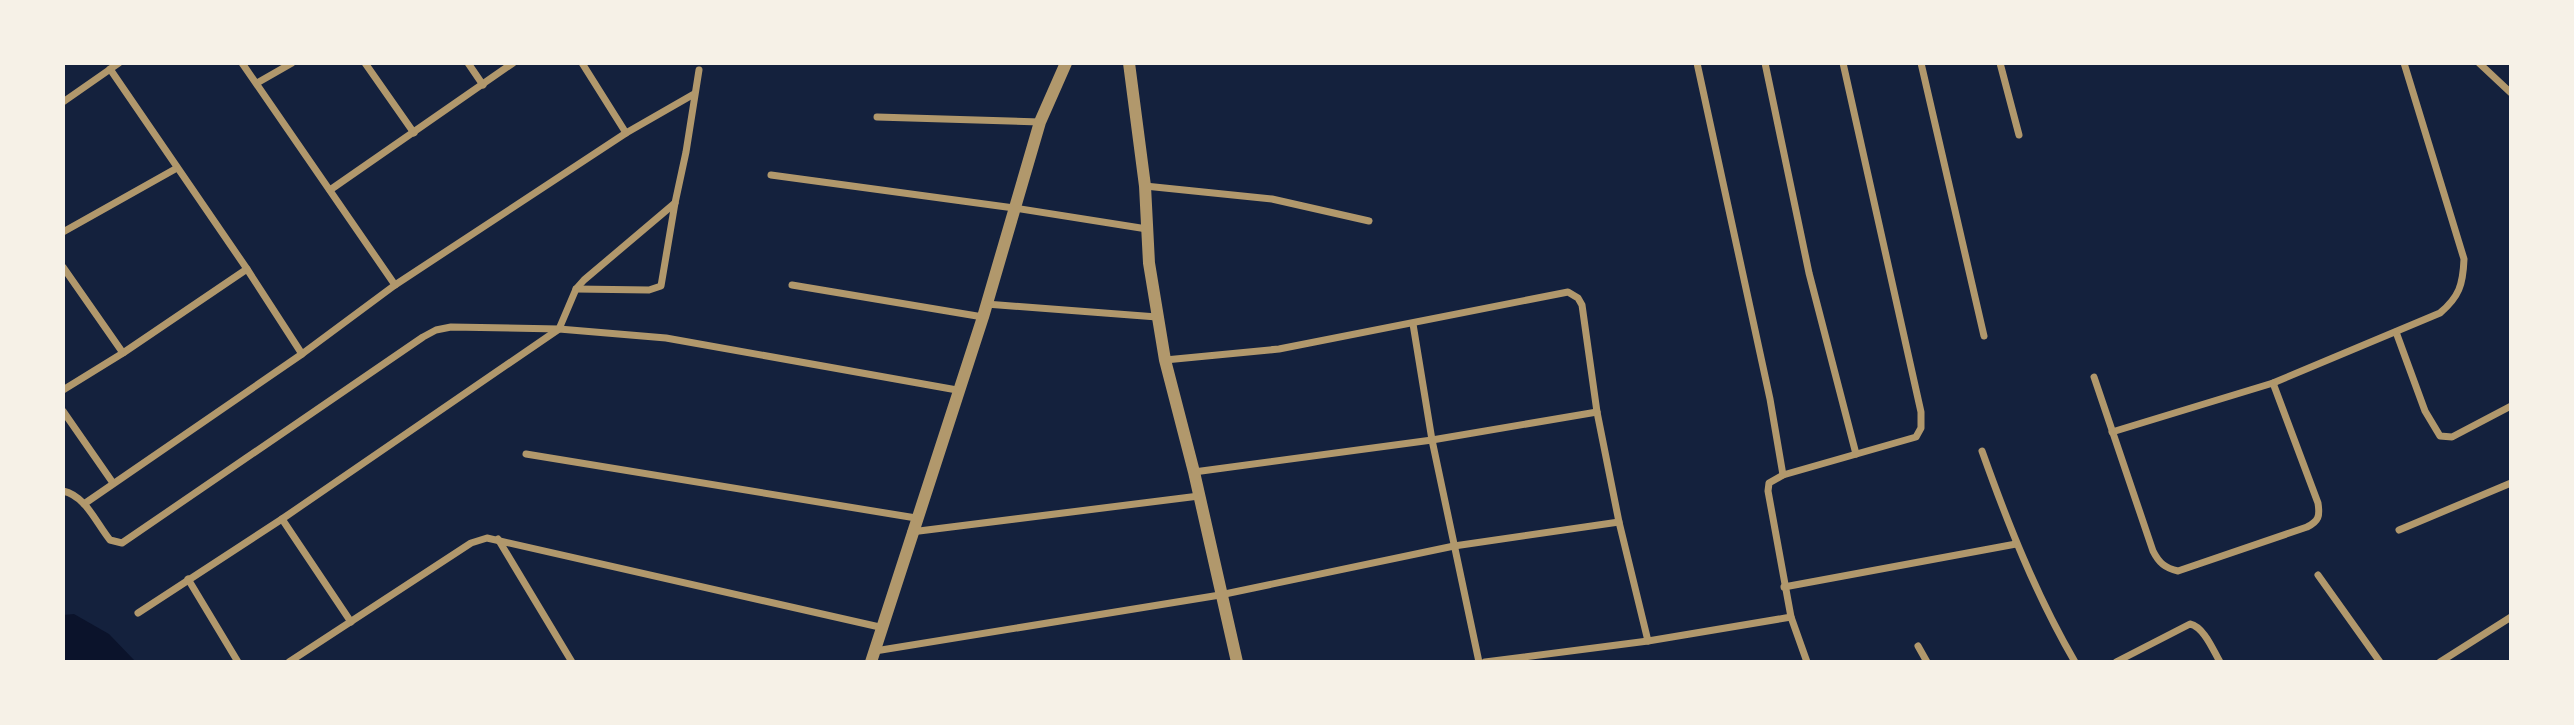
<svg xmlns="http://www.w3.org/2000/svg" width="2574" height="725" font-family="'Roboto Serif',serif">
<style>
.water{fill:#0b132b}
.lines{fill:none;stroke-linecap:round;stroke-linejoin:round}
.minor{stroke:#b1986c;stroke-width:7}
.tertiary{stroke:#b1986c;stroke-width:12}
</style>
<rect width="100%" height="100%" fill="#14213d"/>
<polygon class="water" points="74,614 109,634 136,662 63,662 63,615"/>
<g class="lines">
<g class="minor">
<polyline points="242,63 395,285"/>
<polyline points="365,63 414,133"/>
<polyline points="468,63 483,85"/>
<polyline points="582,63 626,133"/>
<polyline points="1697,63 1770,399 1783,475"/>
<polyline points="1765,63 1809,273 1856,454"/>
<polyline points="1921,63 1984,336"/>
<polyline points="2000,63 2019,135"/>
<polyline points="2479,63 2511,93"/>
<polyline points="110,69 247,269 302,354"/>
<polyline points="257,83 292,63"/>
<polyline points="63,102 119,63"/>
<polyline points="877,117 1040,122"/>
<polyline points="771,175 1014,208 1147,229"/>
<polyline points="1145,186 1272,199 1369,221"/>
<polyline points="330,190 513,63"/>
<polyline points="63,232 177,168"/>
<polyline points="63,267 123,353"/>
<polyline points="792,285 983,317"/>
<polyline points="576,289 649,290 661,286 675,203 686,152 699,70"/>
<polyline points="986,304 1157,317"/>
<polyline points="1413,324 1432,440 1479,662"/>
<polyline points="2396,332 2425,411 2440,436 2452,437 2511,406"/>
<polyline points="1165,360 1279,349 1568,292 1578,298 1582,305 1597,412 1619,522 1648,641"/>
<path d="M2094,377L2153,551C2159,563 2165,568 2178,571L2307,527C2319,521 2320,516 2318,503L2273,383"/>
<polyline points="63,390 123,353 247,269"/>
<polyline points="63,411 113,483"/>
<path d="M2112,432L2273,383L2440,313C2459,297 2463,285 2464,259L2404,63"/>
<path d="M1982,451C2008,524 2036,595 2075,662"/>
<polyline points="526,454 916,518"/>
<polyline points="1194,472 1432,440 1597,412"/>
<path d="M63,491C86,496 96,523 110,540L122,543L423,337L436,330L451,327L559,329L666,338L957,390"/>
<polyline points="84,504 302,354 395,285 626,133 694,94"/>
<polyline points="282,519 351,622"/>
<polyline points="2399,530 2511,483"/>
<polyline points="911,532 1199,496"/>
<polyline points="498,539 572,662"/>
<polyline points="2318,575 2380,662"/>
<polyline points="188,579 238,662"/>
<polyline points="1784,587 2016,544"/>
<polyline points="138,613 282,519 559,329 576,289 584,280 675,203"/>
<polyline points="1791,617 1807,662"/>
<polyline points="1918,646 1927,662"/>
<polyline points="875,651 1220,595 1454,546 1619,522"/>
<polyline points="289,662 471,543 487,538 884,628"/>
<polyline points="1485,662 1648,641 1791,617 1768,491 1769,483 1783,475 1916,437 1921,428 1921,412 1843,63"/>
<path d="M2116,662L2190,624C2204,627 2213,650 2220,662"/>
<polyline points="2440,662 2511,617"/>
</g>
<g class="tertiary">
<polyline points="1129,63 1145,186 1149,263 1165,360 1194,472 1237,662"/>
<polyline points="871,662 983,317 1040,122 1066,63"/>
</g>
</g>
<rect width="2574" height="725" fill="none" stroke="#f6f1e7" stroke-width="130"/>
</svg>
